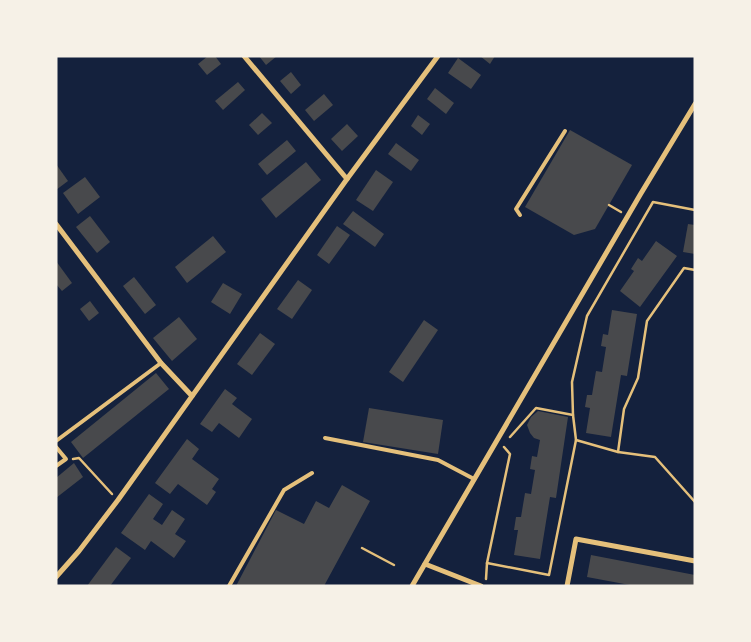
<svg xmlns="http://www.w3.org/2000/svg" width="751" height="642" font-family="'Varela Round',sans-serif">
<style>
.building{fill:#48494c}
.lines{fill:none;stroke-linecap:round;stroke-linejoin:round}
.path{stroke:#e5c07b;stroke-width:2.5}
.service{stroke:#e5c07b;stroke-width:4}
.minor{stroke:#e5c07b;stroke-width:5}
</style>
<rect width="100%" height="100%" fill="#14213d"/>
<g class="building">
<polygon points="208,56 215,56 221,64 207,75 198,64"/>
<polygon points="259,56 277,56 266,65"/>
<polygon points="480,56 495,56 490,64"/>
<polygon points="458,58 481,75 471,89 448,73"/>
<polygon points="291,72 301,85 291,94 280,81"/>
<polygon points="238,82 245,90 223,110 215,101"/>
<polygon points="435,88 454,103 446,114 427,99"/>
<polygon points="324,94 333,105 314,121 305,110"/>
<polygon points="262,113 272,123 258,135 249,125"/>
<polygon points="418,115 430,124 422,135 411,126"/>
<polygon points="347,124 358,136 342,151 331,139"/>
<polygon points="570,130 632,165 595,229 574,235 525,207"/>
<polygon points="287,140 296,151 267,175 258,164"/>
<polygon points="396,143 419,160 411,171 388,154"/>
<polygon points="306,162 321,180 276,218 261,199"/>
<polygon points="56,164 68,181 56,190"/>
<polygon points="376,170 393,182 373,211 356,200"/>
<polygon points="85,177 100,197 78,214 63,193"/>
<polygon points="353,211 384,234 375,247 343,224"/>
<polygon points="90,216 110,242 97,253 76,227"/>
<polygon points="688,224 695,225 695,254 683,252"/>
<polygon points="337,226 350,235 329,264 317,255"/>
<polygon points="213,236 226,252 187,283 175,267"/>
<polygon points="656,241 677,256 640,307 620,291 634,271 631,269 638,258 642,261"/>
<polygon points="56,261 72,283 62,291 56,284"/>
<polygon points="134,277 156,305 145,314 123,286"/>
<polygon points="298,280 312,290 292,319 277,309"/>
<polygon points="223,283 242,294 230,314 211,302"/>
<polygon points="90,301 99,313 89,321 80,309"/>
<polygon points="612,310 637,314 627,376 621,375 611,437 586,433 590,408 585,407 587,395 592,395 596,371 602,372 606,347 601,346 603,334 608,335"/>
<polygon points="179,317 197,339 172,361 153,338"/>
<polygon points="424,320 438,330 403,382 389,372"/>
<polygon points="260,333 275,344 252,375 237,364"/>
<polygon points="156,373 169,389 83,458 71,442"/>
<polygon points="225,389 237,398 232,404 252,419 239,438 219,423 212,432 200,424"/>
<polygon points="369,408 443,420 438,454 363,442"/>
<polygon points="538,411 568,417 556,498 550,497 540,559 514,555 518,530 514,530 516,517 521,517 525,493 531,494 535,470 530,469 532,456 537,457 540,440 534,438 530,433 527,425 531,417"/>
<polygon points="187,439 199,449 192,459 219,479 212,489 216,492 207,505 178,484 170,494 155,483"/>
<polygon points="74,463 83,477 56,498 56,478"/>
<polygon points="342,485 370,501 324,586 236,586 276,510 304,524 316,501 329,508"/>
<polygon points="149,494 163,504 153,519 162,525 172,510 185,519 175,534 186,541 174,558 151,541 145,550 121,533"/>
<polygon points="116,547 131,558 110,586 87,586"/>
<polygon points="591,555 695,575 695,586 635,586 587,577"/>
</g>
<g class="lines">
<g class="path">
<polyline points="609,205 621,212"/>
<polyline points="573,415 572,382 587,316 653,202 695,210"/>
<polyline points="576,440 618,452 655,457 695,502"/>
<polyline points="618,452 624,409 638,378 647,321 684,268 695,270"/>
<polyline points="73,459 79,458 112,494"/>
<polyline points="362,548 394,565"/>
<polyline points="487,563 549,575 576,440 573,415 536,408 510,437"/>
<polyline points="486,579 487,563 510,454 504,447"/>
</g>
<g class="service">
<polyline points="520,215 516,209 565,131"/>
<polyline points="325,438 438,460 474,479"/>
<polyline points="56,441 161,363"/>
<polyline points="56,447 66,459 56,466"/>
<polyline points="229,586 284,490 312,473"/>
</g>
<g class="minor">
<polyline points="244,56 347,179"/>
<polyline points="56,224 161,363 192,396"/>
<polyline points="425,564 481,586"/>
<polyline points="56,577 79,551 118,500 347,179 438,56"/>
<polyline points="412,586 640,195 695,104"/>
<polyline points="567,586 576,539 695,561"/>
</g>
</g>
<rect width="751" height="642" fill="none" stroke="#f6f1e7" stroke-width="115"/>
</svg>
